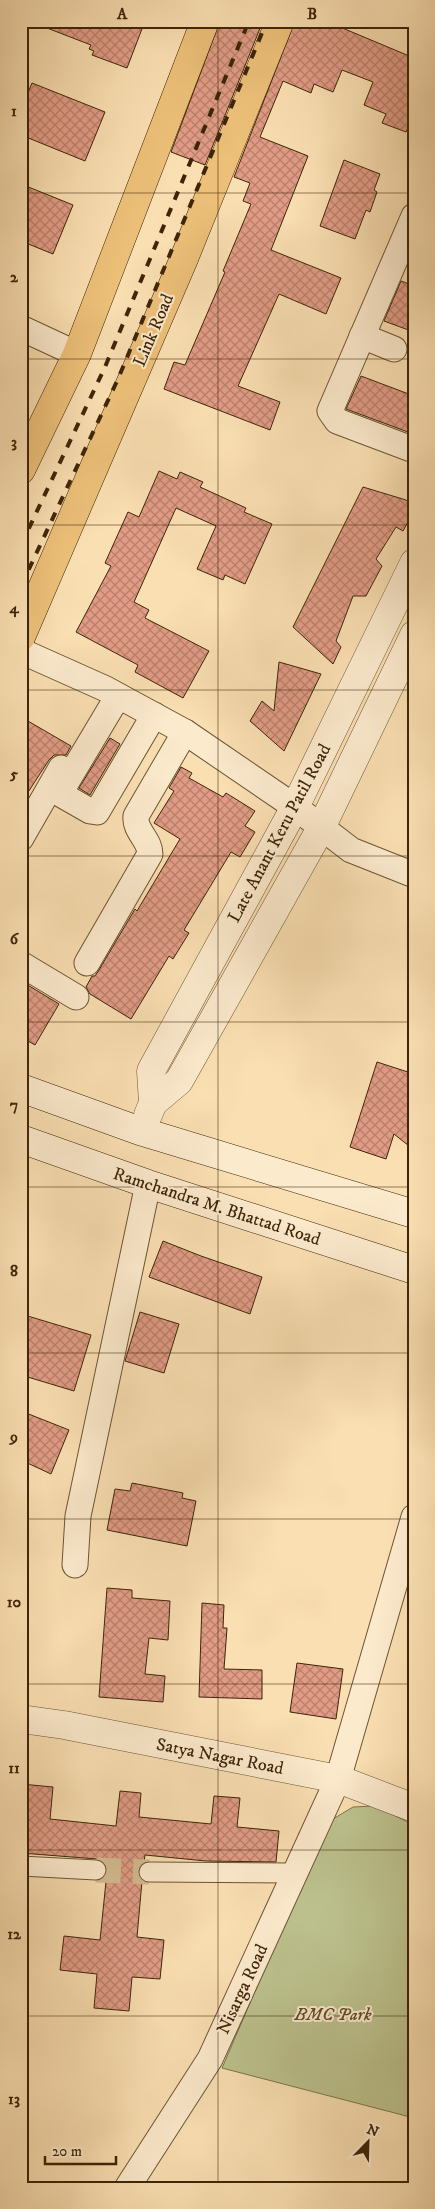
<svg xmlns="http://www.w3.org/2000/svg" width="435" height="2209" font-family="'IM FELL DW Pica',serif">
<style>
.park{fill:#bcc28e;stroke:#7d744a}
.building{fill:url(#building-cross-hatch);stroke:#3e2507}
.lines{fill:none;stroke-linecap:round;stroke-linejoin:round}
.minor-tunnel{stroke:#d4ba90;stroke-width:25;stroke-dasharray:25 12;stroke-linecap:butt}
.pedestrian-casing{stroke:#6d5432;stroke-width:21}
.minor-casing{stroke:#6d5432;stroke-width:27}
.tertiary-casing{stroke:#6d5432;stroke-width:29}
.secondary-casing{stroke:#3e2507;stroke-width:29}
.primary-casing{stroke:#3e2507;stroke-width:29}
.pedestrian{stroke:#fceacd;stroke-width:19}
.minor{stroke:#fceacd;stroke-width:25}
.tertiary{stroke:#fceacd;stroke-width:28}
.secondary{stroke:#fceacd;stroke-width:28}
.primary{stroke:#edc079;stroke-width:28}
.rail{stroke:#3e2507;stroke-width:4;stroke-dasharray:9 9;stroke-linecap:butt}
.grid{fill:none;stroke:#3e2507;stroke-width:1;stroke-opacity:0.55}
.labels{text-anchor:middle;stroke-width:4;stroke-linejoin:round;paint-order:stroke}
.street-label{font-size:18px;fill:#3e2507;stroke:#fceacd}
.park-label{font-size:18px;font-style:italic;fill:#5e4c29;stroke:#fceacd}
.neatline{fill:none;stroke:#3e2507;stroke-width:2}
.grid-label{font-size:16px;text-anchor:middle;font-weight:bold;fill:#3e2507}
</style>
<defs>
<pattern id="building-cross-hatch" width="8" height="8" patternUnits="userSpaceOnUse" patternTransform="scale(1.25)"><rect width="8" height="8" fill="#e29c86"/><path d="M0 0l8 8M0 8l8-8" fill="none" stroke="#b97f6c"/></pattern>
</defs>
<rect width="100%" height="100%" fill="#fadfb2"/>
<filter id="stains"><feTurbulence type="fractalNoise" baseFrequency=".004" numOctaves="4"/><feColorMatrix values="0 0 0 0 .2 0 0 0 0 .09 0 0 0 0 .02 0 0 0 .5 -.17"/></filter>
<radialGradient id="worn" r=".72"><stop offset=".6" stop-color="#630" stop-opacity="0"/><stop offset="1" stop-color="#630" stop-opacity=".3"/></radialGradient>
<polygon class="park" points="375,1806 414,1825 414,2118 222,2068 328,1822 353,1807"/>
<g class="building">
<polygon points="34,21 145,21 127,68 92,55 94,51 89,49 91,45 34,23"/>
<polygon points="220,21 263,21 205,165 171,152"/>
<polygon points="295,21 342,21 340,27 414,58 414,114 406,132 382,123 386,114 364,105 373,82 342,70 333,92 314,84 311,93 283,81 260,137 308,156 271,250 341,278 326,314 279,294 238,386 280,402 270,430 164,389 174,362 185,365 225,272 223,271 251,204 243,201 250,183 234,177"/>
<polygon points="32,83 105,112 85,161 21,135 21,109"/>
<polygon points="344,160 380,174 374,190 377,192 370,212 366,210 355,239 320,226"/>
<polygon points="21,184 73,205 53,254 21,241"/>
<polygon points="401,281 414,286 414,332 384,321"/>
<polygon points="361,376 414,396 414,419 408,432 346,409"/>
<polygon points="159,471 177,479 180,472 203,482 200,487 246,508 244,512 272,524 245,584 225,575 223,580 197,569 216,526 176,508 134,602 149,610 145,618 209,651 183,698 135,672 138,665 76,632 111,566 105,563 128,512 139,517"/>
<polygon points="363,487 406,500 414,507 414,511 403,531 396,527 376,559 382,566 366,596 353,596 336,641 341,647 333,664 293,627"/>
<polygon points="279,662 321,674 284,751 250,721 262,701 274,711"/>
<polygon points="21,717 71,746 66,755 54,755 49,760 21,803"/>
<polygon points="110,738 120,744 90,795 79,788"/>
<polygon points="181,767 192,773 189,778 223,797 226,793 255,811 245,826 255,832 240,857 231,852 184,930 189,933 173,959 169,956 131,1019 90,994 86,987 92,976 95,976 99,970 135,909 137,911 180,839 154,823 174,791 169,788"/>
<polygon points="21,981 59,1004 35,1045 21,1037"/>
<polygon points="377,1062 414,1074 414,1150 394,1134 386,1159 350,1147"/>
<polygon points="163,1241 201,1256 262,1277 250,1314 149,1277"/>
<polygon points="140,1312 179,1324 164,1373 125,1361"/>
<polygon points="21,1314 91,1335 74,1391 21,1375"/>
<polygon points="21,1411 69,1430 51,1474 21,1460"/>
<polygon points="132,1483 183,1493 182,1498 196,1501 187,1546 107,1530 115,1489 130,1491"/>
<polygon points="107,1588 132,1590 132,1598 170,1601 168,1640 149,1638 145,1674 165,1676 163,1702 99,1697"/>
<polygon points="202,1603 224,1605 223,1628 227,1628 224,1669 262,1670 262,1699 199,1697"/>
<polygon points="297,1663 343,1669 336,1719 290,1712"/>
<polygon points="21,1784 53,1787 50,1819 116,1826 120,1791 141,1793 139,1817 211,1824 214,1796 240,1798 237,1827 279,1831 276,1862 206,1861 145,1855 144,1862 140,1866 138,1871 142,1881 137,1937 164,1940 160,1979 132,1977 129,2011 94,2008 97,1974 60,1970 64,1936 100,1940 108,1862 97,1859 21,1853"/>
</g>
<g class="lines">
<polyline class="minor-tunnel" points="96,1870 149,1872"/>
<defs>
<g id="pedestrian">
<polyline points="21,1866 96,1870"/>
<polyline points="149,1872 295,1873"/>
</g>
<g id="minor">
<polyline points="414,216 330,411 337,421 414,450"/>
<polyline points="21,328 77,354"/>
<polyline points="362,336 394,349"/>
<polyline points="21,651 106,689 185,732 295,807 351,850 414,875"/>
<polyline points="118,696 63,788 62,795 90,811 97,812 154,715"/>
<polyline points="21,838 61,768"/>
<path d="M87,963L150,854C150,839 134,831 136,816L185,732"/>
<polyline points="21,964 76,997"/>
<polyline points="75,1565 78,1516 148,1184"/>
<polyline points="127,2188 210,2059 338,1779 414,1517"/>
</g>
<g id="tertiary">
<polyline points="153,1103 151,1071 295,807 414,563"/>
<polyline points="148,1115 153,1103 179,1081 321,828 414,635"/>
<polyline points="21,1719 64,1725 338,1779 414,1808"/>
</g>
<g id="secondary">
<polyline points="21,1088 140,1131 414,1214"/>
<polyline points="21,1139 148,1184 414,1270"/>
</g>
<g id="primary">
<polyline points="21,470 77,354 205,21"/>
<polyline points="21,637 183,261 280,21"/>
</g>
</defs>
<use href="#pedestrian" class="pedestrian-casing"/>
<use href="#minor" class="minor-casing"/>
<use href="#tertiary" class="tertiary-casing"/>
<use href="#secondary" class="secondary-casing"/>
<use href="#primary" class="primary-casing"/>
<use href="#pedestrian" class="pedestrian"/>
<use href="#minor" class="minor"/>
<use href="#tertiary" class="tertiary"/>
<use href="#secondary" class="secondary"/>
<use href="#primary" class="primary"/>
<g class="rail">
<polyline points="21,545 105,367 249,21"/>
<polyline points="21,586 118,379 267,21"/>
</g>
</g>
<path class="grid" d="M218,21V2188M21,193H414M21,359H414M21,525H414M21,690H414M21,856H414M21,1022H414M21,1187H414M21,1353H414M21,1519H414M21,1684H414M21,1850H414M21,2016H414"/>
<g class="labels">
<g class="street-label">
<text transform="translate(153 330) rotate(-67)" y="6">Link Road</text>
<text transform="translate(279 833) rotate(-62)" y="6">Late Anant Keru Patil Road</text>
<text transform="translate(217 1206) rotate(18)" y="6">Ramchandra M. Bhattad Road</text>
<text transform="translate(220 1756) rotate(11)" y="6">Satya Nagar Road</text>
<text transform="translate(242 1989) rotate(-65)" y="6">Nisarga Road</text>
</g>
<g class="park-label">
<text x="333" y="2020">BMC Park</text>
</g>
</g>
<rect width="435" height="2209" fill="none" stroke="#fadfb2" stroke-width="55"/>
<g transform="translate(368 2142) rotate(23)" stroke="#fceacd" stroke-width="4" paint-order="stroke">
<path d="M0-4L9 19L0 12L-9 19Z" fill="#3e2507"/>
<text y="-8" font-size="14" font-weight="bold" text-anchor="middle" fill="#3e2507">N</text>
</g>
<path d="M45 2156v8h71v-8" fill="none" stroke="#3e2507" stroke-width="2.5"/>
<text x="52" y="2156" font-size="15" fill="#3e2507" stroke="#fceacd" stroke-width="4" paint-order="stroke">20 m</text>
<rect x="28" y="28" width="380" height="2154" class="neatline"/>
<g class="grid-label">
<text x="122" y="19">A</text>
<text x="312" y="19">B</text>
<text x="14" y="116">1</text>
<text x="14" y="282">2</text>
<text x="14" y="447">3</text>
<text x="14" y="613">4</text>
<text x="14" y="779">5</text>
<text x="14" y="944">6</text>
<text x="14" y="1110">7</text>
<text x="14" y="1276">8</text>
<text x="14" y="1442">9</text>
<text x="14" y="1607">10</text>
<text x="14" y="1773">11</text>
<text x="14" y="1939">12</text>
<text x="14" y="2104">13</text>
</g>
<rect width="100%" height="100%" filter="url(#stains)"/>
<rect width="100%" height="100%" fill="url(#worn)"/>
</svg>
